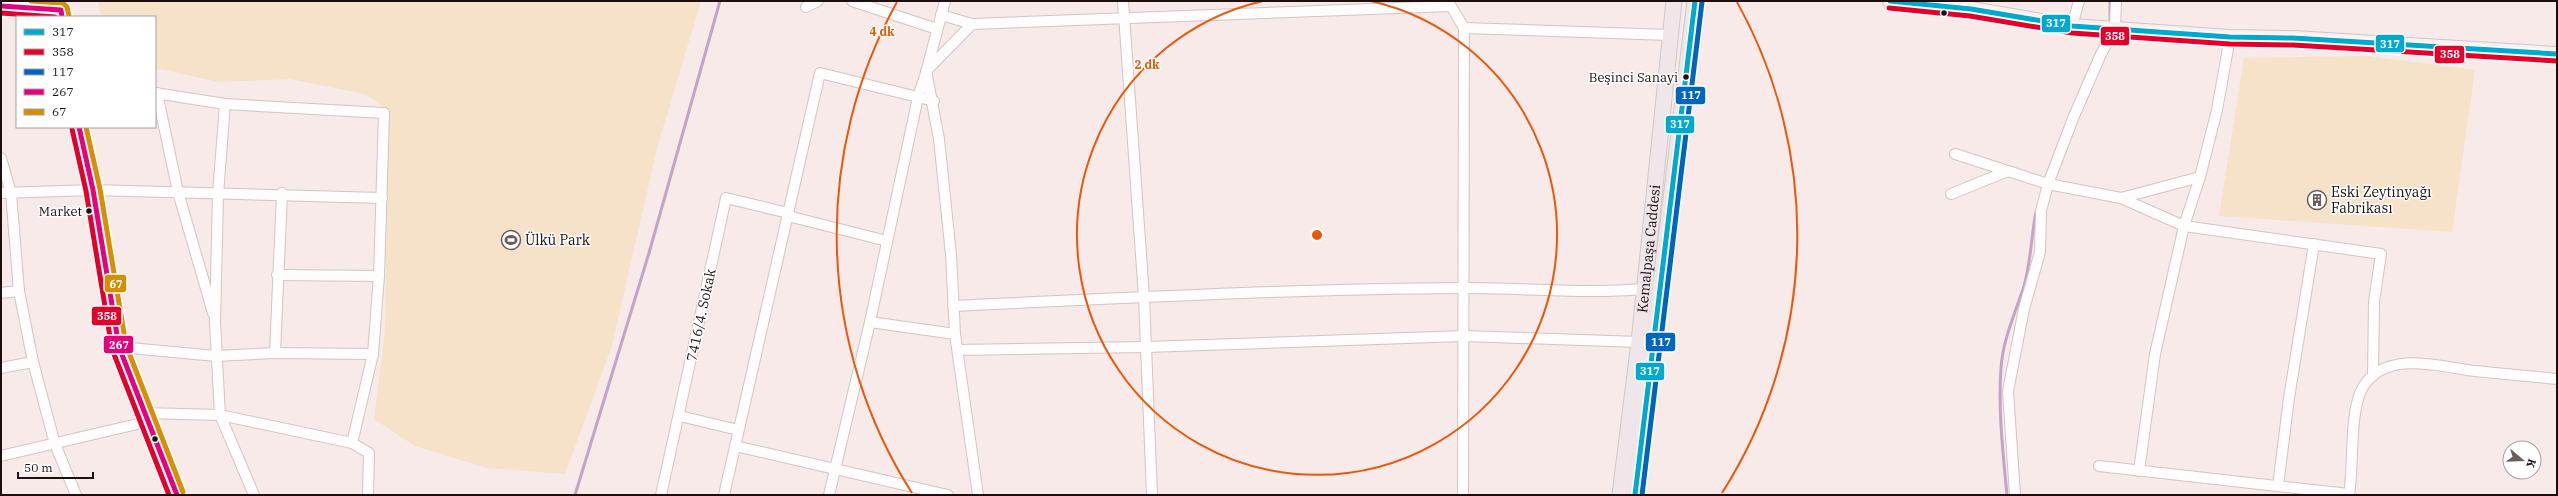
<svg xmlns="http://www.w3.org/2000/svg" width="2558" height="496" font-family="'IBM Plex Serif',serif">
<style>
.green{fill:#f5e2c9}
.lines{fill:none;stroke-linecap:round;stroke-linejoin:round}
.stream{stroke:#c3a3c7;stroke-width:3}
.street-casing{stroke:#d2c5c4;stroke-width:12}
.secondary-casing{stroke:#d2c5c4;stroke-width:16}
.primary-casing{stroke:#cec8c7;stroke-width:17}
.street{stroke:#fefcfc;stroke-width:10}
.secondary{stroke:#f7f1f3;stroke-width:14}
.primary{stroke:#f0e6ea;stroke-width:15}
.bus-1-casing{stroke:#fff;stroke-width:8}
.bus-2-casing{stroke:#fff;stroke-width:8}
.bus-3-casing{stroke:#fff;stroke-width:8}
.bus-4-casing{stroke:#fff;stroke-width:8}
.bus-5-casing{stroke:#fff;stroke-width:8}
.bus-1{stroke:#00a9ce;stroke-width:5}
.bus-2{stroke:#e4002b;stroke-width:5}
.bus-3{stroke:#0065bd;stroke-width:5}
.bus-4{stroke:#e5007d;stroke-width:5}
.bus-5{stroke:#d68f02;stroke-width:5}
.ring{fill:none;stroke:#e8590c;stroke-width:2}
.bus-dot{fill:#1c0f0e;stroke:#fff;stroke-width:1.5}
.labels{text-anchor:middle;stroke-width:3;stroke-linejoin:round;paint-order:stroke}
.bus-label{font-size:13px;fill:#1c0f0e;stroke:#fff;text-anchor:end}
.poi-label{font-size:14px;fill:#1c0f0e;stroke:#fff;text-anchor:start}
.street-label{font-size:14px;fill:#1c0f0e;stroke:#fff}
.centre{fill:#e8590c;stroke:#fff;stroke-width:2}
.ring-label{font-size:12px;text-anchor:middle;font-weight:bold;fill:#e8590c;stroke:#fff;stroke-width:3;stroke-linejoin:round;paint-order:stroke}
.line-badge{stroke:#fff;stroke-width:1.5}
.badge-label{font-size:11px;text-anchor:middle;font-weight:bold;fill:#fff}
</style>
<rect width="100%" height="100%" fill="#f7eae9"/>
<g class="green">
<polygon points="98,1 701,1 657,148 612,346 565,474 487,468 415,446 374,419 385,332 388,110 365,94 289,79 219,82 155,68 155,17 101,17"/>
<polygon points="2366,56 2475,70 2452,232 2219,216 2244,58"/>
</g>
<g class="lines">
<g class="stream">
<polyline points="2110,1 2110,23"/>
<polyline points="575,495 649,253 720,1"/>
<path d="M2007,495C2003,453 1998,410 2001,368C2003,339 2015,314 2024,286C2031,262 2031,237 2036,212"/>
</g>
<defs>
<g id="street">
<polyline points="852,1 937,29"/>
<polyline points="1123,1 1144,297 1152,495"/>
<polyline points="806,7 818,1"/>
<polyline points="941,15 972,24"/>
<polyline points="2072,26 2079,1"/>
<polyline points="1464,28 1669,35"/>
<polyline points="927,69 945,1"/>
<polyline points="926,71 939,139 951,255 955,334 978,495"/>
<polyline points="155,93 225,104 384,113 379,276 373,354 352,443"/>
<polyline points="157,93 178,192 213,313"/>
<polyline points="225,104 218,194 215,323 220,415 254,495"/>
<polyline points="1,158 11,193 19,291 33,362 55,444 76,495"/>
<polyline points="2008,171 2048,184 2121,198 2184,226 2381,254 2374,302 2373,376"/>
<polyline points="1,193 93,190 382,198"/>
<polyline points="1951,194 2008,171 1955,154"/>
<polyline points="2121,198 2200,177"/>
<polyline points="788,216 887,241"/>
<polyline points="277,275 379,276"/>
<polyline points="1,293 19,291"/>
<path d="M953,306C1123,298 1293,289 1464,288C1524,288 1584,294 1644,289"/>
<polyline points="870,322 955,334"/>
<polyline points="119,347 216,356 275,353 373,354"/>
<polyline points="958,350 1146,347 1464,336 1639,342"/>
<polyline points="275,353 282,193"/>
<polyline points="1,368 33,362"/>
<polyline points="143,413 220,415 352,443 369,453 368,495"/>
<polyline points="680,416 738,430"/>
<polyline points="735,446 948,495"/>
<polyline points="1,456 146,422"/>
<polyline points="2099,466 2349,494"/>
<polyline points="2139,471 2155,354 2184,226 2200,177 2217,110 2230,37"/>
<polyline points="2278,486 2289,398 2314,244"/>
<polyline points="661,495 726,198 788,213"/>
<polyline points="724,495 820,73 934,101"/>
<polyline points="829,495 870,322 918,97 927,70 972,24 1451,6 1464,28 1463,495"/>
<polyline points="2015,495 2008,391 2024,309 2040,252 2041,211 2048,184 2074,116 2101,54 2115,28 2116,1"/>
<path d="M2349,495C2354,466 2349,410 2363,387C2386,349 2441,367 2475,371C2502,374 2530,376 2557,379"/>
</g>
<g id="secondary">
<polyline points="1890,1 1971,9 2072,26 2230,37 2293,38 2557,54"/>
<polyline points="1,6 61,10"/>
<polyline points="79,127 93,190 119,347 143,413 177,495"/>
</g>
<g id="primary">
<path id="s1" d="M1620,495L1639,342L1674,1"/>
<polyline points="1635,495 1695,1"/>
</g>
</defs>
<use href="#street" class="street-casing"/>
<use href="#secondary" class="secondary-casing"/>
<use href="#primary" class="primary-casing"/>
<use href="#street" class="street"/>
<use href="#secondary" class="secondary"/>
<use href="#primary" class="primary"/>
<defs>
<g id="bus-1">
<polyline points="1890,1 1971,9 2072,26 2230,37 2293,38 2557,54"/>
<polyline points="1635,495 1695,1"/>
</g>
<g id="bus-2">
<polyline points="1889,8 1970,16 2072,33 2230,44 2293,45 2557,61"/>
<polyline points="1,13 55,17"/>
<polyline points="72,129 86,191 112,349 169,495"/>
</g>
<polyline id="bus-3" points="1642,495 1702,2"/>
<g id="bus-4">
<polyline points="1,6 61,10 62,17"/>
<polyline points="79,127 93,190 119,347 177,495"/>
</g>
<g id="bus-5">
<polyline points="31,1 63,3 67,7 69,16"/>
<polyline points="86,127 100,189 126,345 183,492"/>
</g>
</defs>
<use href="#bus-1" class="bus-1-casing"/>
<use href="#bus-2" class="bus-2-casing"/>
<use href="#bus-3" class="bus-3-casing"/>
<use href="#bus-4" class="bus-4-casing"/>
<use href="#bus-5" class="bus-5-casing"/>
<use href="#bus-1" class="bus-1"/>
<use href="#bus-2" class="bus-2"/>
<use href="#bus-3" class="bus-3"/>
<use href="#bus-4" class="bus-4"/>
<use href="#bus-5" class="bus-5"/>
</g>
<g class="ring">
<path d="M1371 1A240 240 0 1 1 1263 1"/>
<path d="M912 493A480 480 0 0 1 897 2M1737 2A480 480 0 0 1 1722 493"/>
</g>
<defs>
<symbol id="building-ring" viewBox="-11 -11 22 22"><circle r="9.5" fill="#fff" stroke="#695c5b" stroke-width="1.5"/><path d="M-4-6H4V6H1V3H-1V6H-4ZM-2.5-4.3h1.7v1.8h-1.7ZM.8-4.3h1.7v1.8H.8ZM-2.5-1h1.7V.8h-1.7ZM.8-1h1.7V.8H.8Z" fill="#695c5b"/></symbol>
<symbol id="stadium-ring" viewBox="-11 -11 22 22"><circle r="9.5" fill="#fff" stroke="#695c5b" stroke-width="1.5"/><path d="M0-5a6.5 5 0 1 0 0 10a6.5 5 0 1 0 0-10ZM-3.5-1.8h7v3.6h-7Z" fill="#695c5b"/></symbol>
</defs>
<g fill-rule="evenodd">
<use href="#building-ring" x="2306" y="189" width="22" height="22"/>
<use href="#stadium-ring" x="500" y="229" width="22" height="22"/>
</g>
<g class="bus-dot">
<circle cx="1944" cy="13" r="3.5"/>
<circle cx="1686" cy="77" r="3.5"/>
<circle cx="89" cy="211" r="3.5"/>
<circle cx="155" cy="439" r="3.5"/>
</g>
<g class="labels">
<g class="bus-label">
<text x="1678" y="82">Beşinci Sanayi</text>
<text x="82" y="216">Market</text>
</g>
<g class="poi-label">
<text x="2331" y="197">Eski Zeytinyağı<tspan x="2331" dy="16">Fabrikası</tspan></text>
<text x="525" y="245">Ülkü Park</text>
</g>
<g class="street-label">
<text dy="5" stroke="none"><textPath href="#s1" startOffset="248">Kemalpaşa Caddesi</textPath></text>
<text transform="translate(701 315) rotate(-78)" y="5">7416/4. Sokak</text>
</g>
</g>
<circle cx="1317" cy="235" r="6" class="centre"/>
<g class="ring-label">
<text x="882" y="36">4 dk</text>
<text x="1147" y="69">2 dk</text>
</g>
<g class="line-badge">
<rect x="2041" y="14" width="30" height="19" rx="4" fill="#00a9ce"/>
<rect x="2100" y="26" width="30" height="20" rx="4" fill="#e4002b"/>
<rect x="2375" y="34" width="30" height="19" rx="4" fill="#00a9ce"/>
<rect x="2434" y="45" width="31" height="19" rx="4" fill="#e4002b"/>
<rect x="1675" y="86" width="31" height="19" rx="4" fill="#0065bd"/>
<rect x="1665" y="115" width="30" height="19" rx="4" fill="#00a9ce"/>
<rect x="104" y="274" width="23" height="19" rx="4" fill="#d68f02"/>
<rect x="91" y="306" width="31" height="20" rx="4" fill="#e4002b"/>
<rect x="1645" y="332" width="31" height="20" rx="4" fill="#0065bd"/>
<rect x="103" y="335" width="31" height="19" rx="4" fill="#e5007d"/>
<rect x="1635" y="362" width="30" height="19" rx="4" fill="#00a9ce"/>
</g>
<g class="badge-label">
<text x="2056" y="27">317</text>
<text x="2115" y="40">358</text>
<text x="2390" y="48">317</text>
<text x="2450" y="58">358</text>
<text x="1691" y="99">117</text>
<text x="1680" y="128">317</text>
<text x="116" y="288">67</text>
<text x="107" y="320">358</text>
<text x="1661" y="346">117</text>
<text x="119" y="349">267</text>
<text x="1650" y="375">317</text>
</g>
<rect width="2558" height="496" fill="none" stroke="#1c0f0e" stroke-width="4"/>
<rect x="16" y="16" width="140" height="112" fill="#ffffff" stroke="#a49f9f"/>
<rect x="24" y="29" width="20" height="6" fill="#00a9ce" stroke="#a49f9f"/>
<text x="52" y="36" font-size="12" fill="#1c0f0e">317</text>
<rect x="24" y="49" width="20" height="6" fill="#e4002b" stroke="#a49f9f"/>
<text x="52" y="56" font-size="12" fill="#1c0f0e">358</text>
<rect x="24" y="69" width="20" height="6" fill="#0065bd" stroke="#a49f9f"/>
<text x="52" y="76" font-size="12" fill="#1c0f0e">117</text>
<rect x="24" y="89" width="20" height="6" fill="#e5007d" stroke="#a49f9f"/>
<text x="52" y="96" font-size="12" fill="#1c0f0e">267</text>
<rect x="24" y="109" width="20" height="6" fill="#d68f02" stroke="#a49f9f"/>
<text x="52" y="116" font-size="12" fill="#1c0f0e">67</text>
<g transform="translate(2522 460) rotate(109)"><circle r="19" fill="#ffffff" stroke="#a49f9f"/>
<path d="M0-3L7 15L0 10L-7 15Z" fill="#695c5b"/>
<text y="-6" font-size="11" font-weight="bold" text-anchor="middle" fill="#1c0f0e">K</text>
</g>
<path d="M18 472v6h75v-6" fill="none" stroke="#1c0f0e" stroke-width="2"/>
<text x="24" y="472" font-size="12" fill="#1c0f0e" stroke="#ffffff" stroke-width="3" paint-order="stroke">50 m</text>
</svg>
